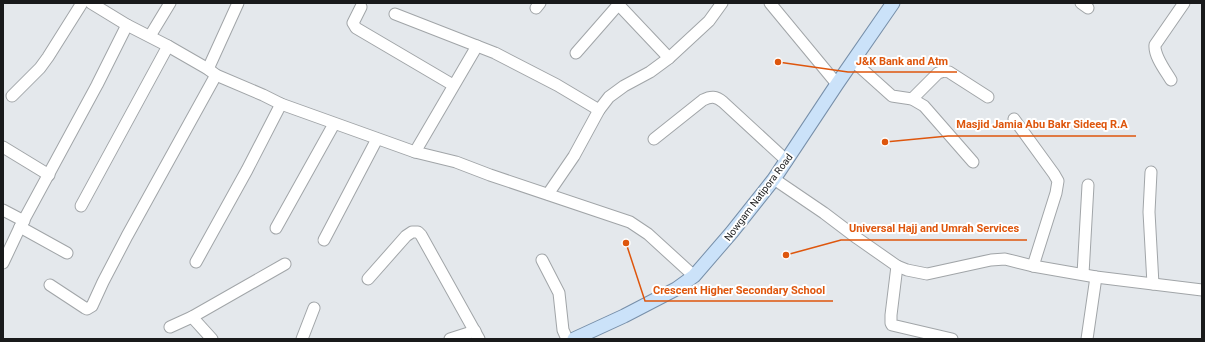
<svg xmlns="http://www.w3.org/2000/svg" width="1205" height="342" font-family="Roboto,sans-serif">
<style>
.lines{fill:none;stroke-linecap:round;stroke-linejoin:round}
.minor-casing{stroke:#a1a5a8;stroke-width:13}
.major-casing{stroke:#778fa9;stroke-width:15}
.minor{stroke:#fff;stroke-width:11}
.major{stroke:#cbe2f9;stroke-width:13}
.labels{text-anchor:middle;stroke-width:4;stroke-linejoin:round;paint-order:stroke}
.street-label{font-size:10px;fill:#191a1b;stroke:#fff}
.leader{fill:none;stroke:#de560d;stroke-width:1.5}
.callout-dot{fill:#de560d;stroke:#fff;stroke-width:1.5}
.callout-label{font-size:11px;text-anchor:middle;font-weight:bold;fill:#de560d;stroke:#fff;stroke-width:4;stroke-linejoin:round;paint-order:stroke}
</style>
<rect width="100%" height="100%" fill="#e4e8ec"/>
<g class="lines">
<defs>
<g id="minor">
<polyline points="91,3 127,25 168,46 208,69 216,75 263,95 281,104 415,152 456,162 490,175 630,222 648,234 694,276"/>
<polyline points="617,3 669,58"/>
<polyline points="770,3 837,84"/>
<polyline points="1081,3 1088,8"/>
<polyline points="361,7 353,23 356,28 453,85"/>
<polyline points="536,8 540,3"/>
<polyline points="395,14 495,53 557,85 599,110"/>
<polyline points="150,36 170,3"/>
<polyline points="576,53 618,5"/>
<polyline points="853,61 892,96 912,99 924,106 973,162"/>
<polyline points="208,69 238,3"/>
<path d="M1171,80C1165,70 1154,56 1155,45L1184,3"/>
<polyline points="12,96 40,68 48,57 82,3"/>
<polyline points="912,99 938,73 944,71 949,72 988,97"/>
<polyline points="1014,119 1054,174 1058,181 1056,193 1033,266"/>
<path d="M654,139L703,100C711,96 716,96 723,102L787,161"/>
<polyline points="3,147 49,175"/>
<polyline points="415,152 477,46"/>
<polyline points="1151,172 1149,212 1153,284"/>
<polyline points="774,179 824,213 857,238 897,266 907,270 927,274 991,260 1005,259 1033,266 1096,277 1202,290"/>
<polyline points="548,194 574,156 599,110 609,97 624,86 650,72 669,58 709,21 722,3"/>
<polyline points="81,206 168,46"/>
<polyline points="3,210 24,221"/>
<polyline points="20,227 67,253"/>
<polyline points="276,228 334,124"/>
<polyline points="324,240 377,139"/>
<polyline points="542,260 559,293 563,330 567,339"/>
<polyline points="196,262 247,170 281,104"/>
<polyline points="3,263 20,227 97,85 127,25"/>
<polyline points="897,266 891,315 891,323 892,325 952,339"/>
<polyline points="1083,274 1088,185"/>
<polyline points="368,279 406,236 412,232 418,232 421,235 479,339"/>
<polyline points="50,285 85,308 87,309 92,306 103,282 127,236 216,75"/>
<polyline points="192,317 212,339"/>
<polyline points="170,327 192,317 285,264"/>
<polyline points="302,339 314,308"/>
<polyline points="450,339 475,331"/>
<polyline points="1087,339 1096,277"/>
</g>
<polyline id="major" points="574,339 624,316 676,289 694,276 732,232 774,179 837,84 893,3"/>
</defs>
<use href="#minor" class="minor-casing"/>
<use href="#major" class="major-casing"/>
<use href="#minor" class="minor"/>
<use href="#major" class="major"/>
</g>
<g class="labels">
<g class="street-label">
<text transform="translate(758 197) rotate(-53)" y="4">Nowgam Natipora Road</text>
</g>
</g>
<path class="leader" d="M778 62L848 72H957M885 142L948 136H1136M786 255L841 240H1027M626 243L645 301H833"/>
<g class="callout-dot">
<circle cx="778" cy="62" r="4"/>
<circle cx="885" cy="142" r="4"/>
<circle cx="786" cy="255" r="4"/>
<circle cx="626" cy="243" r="4"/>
</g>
<g class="callout-label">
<text x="902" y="65">J&amp;K Bank and Atm</text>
<text x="1042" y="128">Masjid Jamia Abu Bakr Sideeq R.A</text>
<text x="934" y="232">Universal Hajj and Umrah Services</text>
<text x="739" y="294">Crescent Higher Secondary School</text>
</g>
<rect width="1205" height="342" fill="none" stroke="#191a1b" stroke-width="8"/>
</svg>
